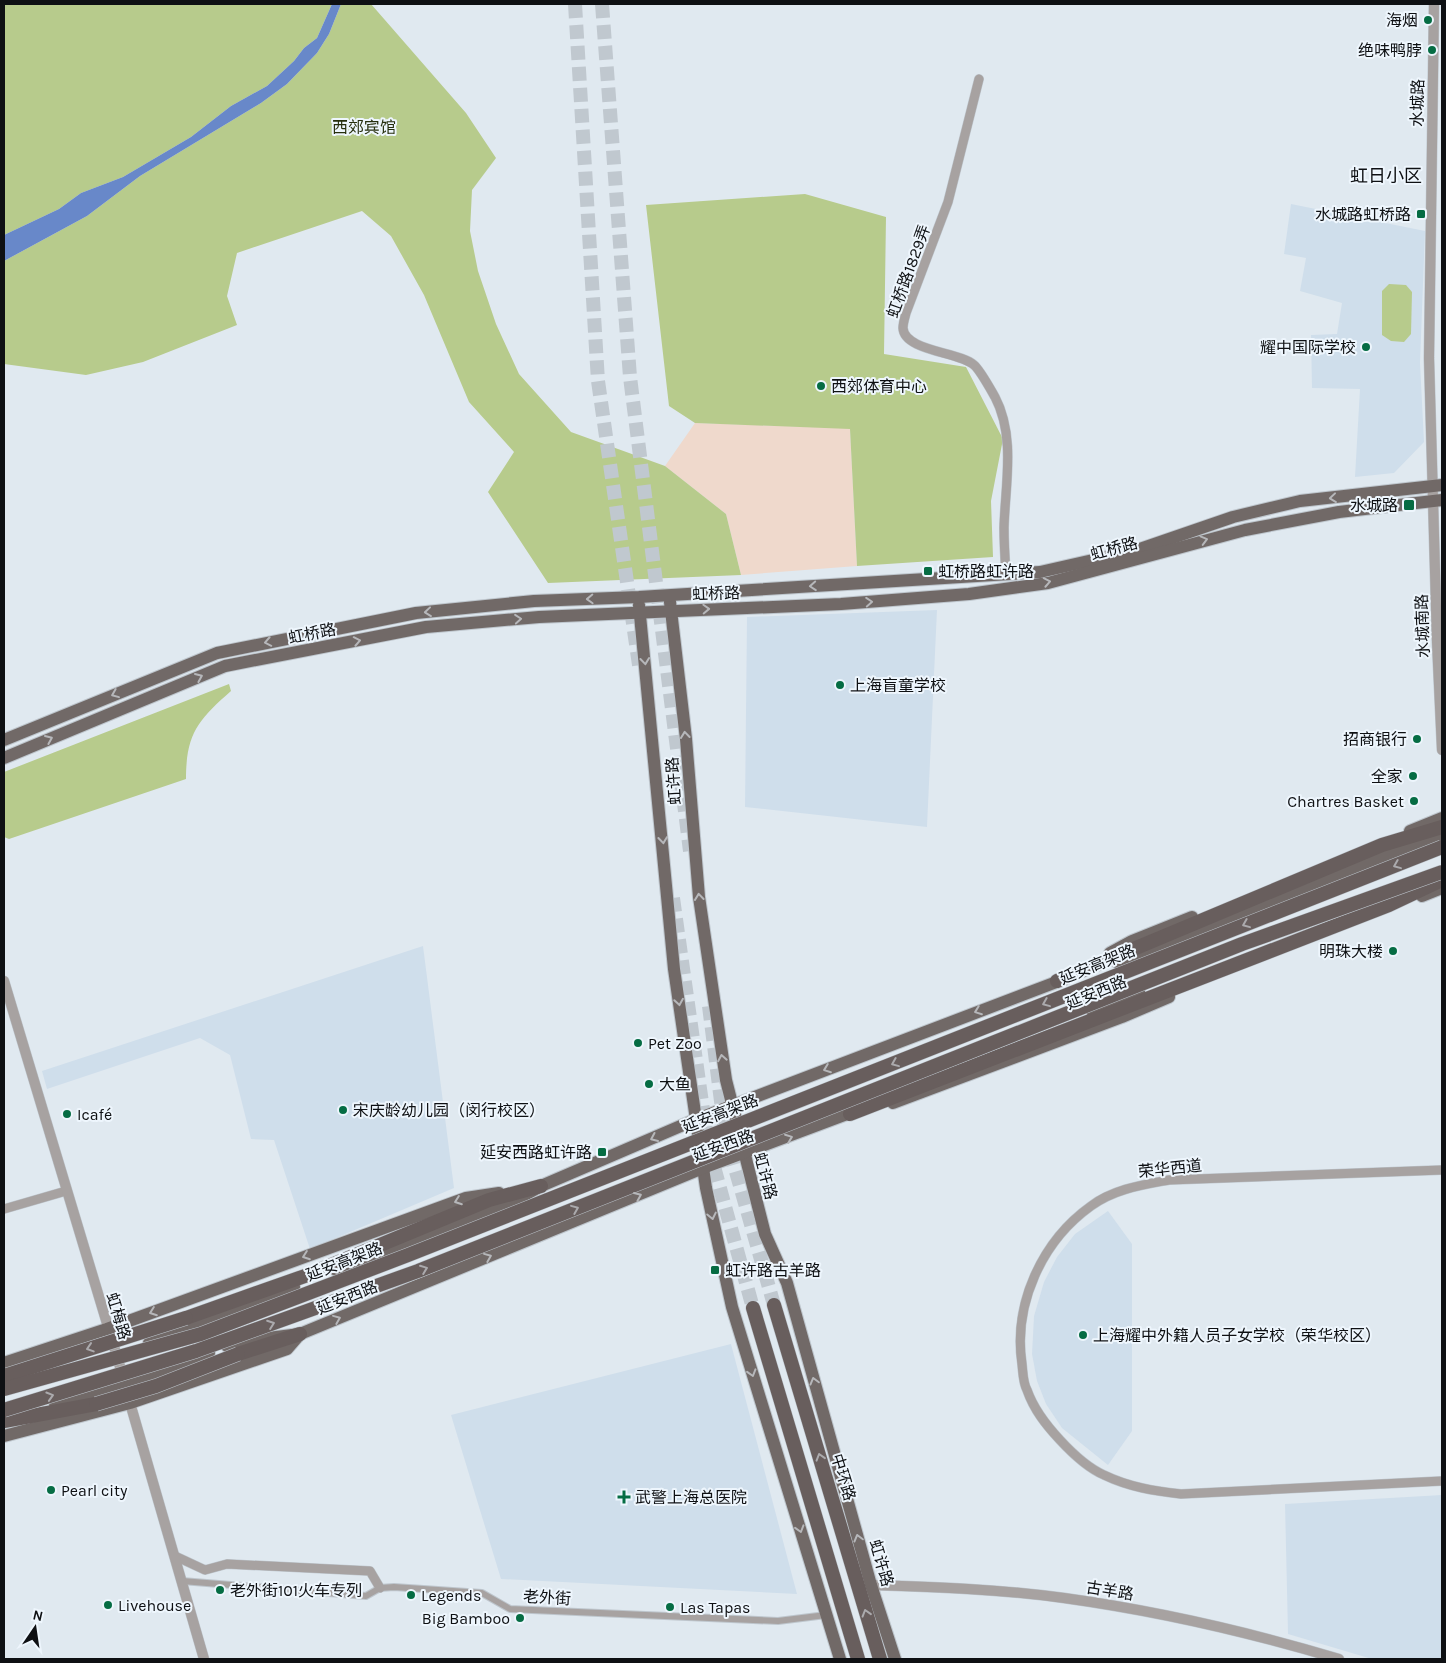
<svg xmlns="http://www.w3.org/2000/svg" width="1446" height="1663" font-family="Karla,'Noto Sans SC',sans-serif">
<style>
.commercial{fill:#efd9cc}
.built{fill:#cfdeeb}
.green{fill:#b7cb8c}
.water{fill:#6888c9}
.lines{fill:none;stroke-linecap:round;stroke-linejoin:round}
.trunk-tunnel{stroke:#c0c8cf;stroke-width:14;stroke-dasharray:14 7;stroke-linecap:butt}
.pedestrian-casing{stroke:#bec6cd;stroke-width:8}
.minor-casing{stroke:#bec6cd;stroke-width:10}
.tertiary-casing{stroke:#bec6cd;stroke-width:11}
.primary-casing{stroke:#bec6cd;stroke-width:14}
.trunk-casing{stroke:#bec6cd;stroke-width:15}
.pedestrian{stroke:#a7a2a1;stroke-width:6}
.minor{stroke:#a7a2a1;stroke-width:9}
.tertiary{stroke:#a7a2a1;stroke-width:10}
.primary{stroke:#716967;stroke-width:12}
.trunk{stroke:#685e5d;stroke-width:14}
.trunk-bridge-casing{stroke:#bec6cd;stroke-width:15;stroke-linecap:butt}
.trunk-bridge{stroke:#685e5d;stroke-width:14}
.oneway{stroke:#b6b7ba}
.oneway2{stroke:#abaaad}
.poi-dot{fill:#056c43;stroke:#eef6fd;stroke-width:2}
.labels{text-anchor:middle;stroke-width:4;stroke-linejoin:round;paint-order:stroke}
.poi-label{font-size:16px;fill:#0e1013;stroke:#eef6fd;text-anchor:start}
.street-label{font-size:16px;fill:#0e1013;stroke:#eef6fd}
.park-label{font-size:16px;fill:#252e0c;stroke:#eef6fd}
.neighbourhood-label{font-size:18px;fill:#0e1013;stroke:#eef6fd}
</style>
<rect width="100%" height="100%" fill="#e0e9f0"/>
<polygon class="commercial" points="695,423 850,428 857,566 741,575 726,514 665,466"/>
<g class="built">
<polygon points="1291,204 1425,231 1420,363 1424,442 1394,473 1355,477 1360,389 1312,388 1311,335 1337,334 1342,303 1300,291 1306,258 1284,254"/>
<polygon points="937,610 927,827 745,807 747,617"/>
<polygon points="423,946 454,1188 310,1249 274,1140 251,1139 230,1055 200,1038 47,1089 42,1071"/>
<polygon points="1108,1211 1132,1244 1132,1431 1108,1465 1062,1428 1046,1404 1037,1381 1032,1354 1034,1316 1044,1282 1057,1257 1075,1234"/>
<polygon points="731,1344 797,1594 501,1579 451,1415"/>
<polygon points="1442,1495 1442,1659 1372,1659 1288,1634 1285,1504"/>
</g>
<g class="green">
<polygon points="4,4 332,4 317,38 304,48 294,61 267,86 231,106 191,137 123,177 81,193 59,209 4,235"/>
<polygon points="341,4 371,4 466,113 496,158 472,190 470,231 478,271 496,324 519,374 571,432 665,466 726,514 741,575 548,583 488,492 514,452 469,402 424,295 391,236 362,211 237,253 227,296 237,325 143,362 86,375 4,364 4,261 87,216 140,176 261,103 287,84 317,53 329,34"/>
<polygon points="805,194 886,217 884,354 966,367 1003,439 991,501 993,557 857,566 850,429 695,423 669,406 646,205"/>
<polygon points="1389,284 1406,285 1412,292 1411,334 1404,342 1391,341 1382,335 1382,291"/>
<path d="M229,684L231,691C198,720 186,734 186,779L9,839L4,837V772Z"/>
</g>
<polygon class="water" points="332,4 341,4 329,34 317,53 287,84 261,103 140,176 87,216 4,261 4,235 59,209 81,193 123,177 191,137 231,106 267,86 294,61 304,48 317,38"/>
<g class="lines">
<g class="trunk-tunnel">
<polyline points="575,4 598,381 640,672"/>
<polyline points="602,4 630,377 690,851"/>
<polyline points="673,898 708,1145 753,1308"/>
<polyline points="709,1006 725,1133 774,1305"/>
</g>
<defs>
<polyline id="pedestrian" points="182,1581 366,1596 380,1588 394,1587 482,1593 510,1609 778,1621 826,1615"/>
<g id="minor">
<path d="M979,79L948,202L906,313C905,317 903,323 903,328C904,351 960,352 974,365C980,370 991,390 995,397C1016,437 1005,486 1004,528C1004,544 1005,559 1006,574"/>
<path d="M1442,1170L1169,1180C1142,1185 1114,1189 1091,1206C1042,1241 1013,1304 1022,1364C1023,1373 1023,1383 1027,1390C1034,1410 1046,1425 1060,1440C1072,1453 1088,1468 1104,1475C1129,1487 1154,1491 1181,1494L1442,1481"/>
<polyline points="4,1209 66,1191"/>
<polyline points="175,1556 205,1570 227,1564 370,1571 380,1588"/>
</g>
<g id="tertiary">
<polyline points="1434,4 1429,358 1437,642 1442,750"/>
<polyline points="4,981 124,1380"/>
<polyline points="128,1396 204,1659"/>
<path d="M871,1585C935,1587 1000,1589 1064,1598C1158,1611 1249,1632 1339,1659"/>
</g>
<g id="primary">
<polyline points="670,602 686,739 699,897 726,1080 765,1234 787,1283 871,1585 895,1659"/>
<polyline points="639,605 674,969 706,1188 732,1307 840,1659"/>
<polyline points="4,740 217,653 416,613 534,601 639,597 1040,572 1137,550 1233,517 1300,501 1442,485"/>
<polyline points="4,758 225,666 426,627 539,617 841,604 969,594 1048,583 1245,530 1339,512 1442,500"/>
<polyline points="1410,831 1442,818"/>
<polyline points="1422,896 1442,888"/>
<polyline points="1110,953 1132,941 1192,917"/>
<polyline points="1117,962 1442,834"/>
<polyline points="1092,1011 1139,992"/>
<polyline points="893,1103 1122,1017 1169,997"/>
<polyline points="336,1270 512,1202 541,1186 697,1119 1067,978"/>
<polyline points="149,1343 294,1287"/>
<polyline points="227,1346 237,1342 300,1334 703,1168 858,1110"/>
<polyline points="4,1363 107,1329 466,1198 499,1193"/>
<polyline points="55,1406 125,1385 209,1353"/>
<polyline points="4,1436 130,1403 287,1349 300,1334"/>
</g>
<g id="trunk">
<polyline points="1057,981 1382,845 1442,827"/>
<polyline points="850,1114 1389,905 1442,880"/>
<polyline points="774,1305 880,1659"/>
<polyline points="753,1308 858,1659"/>
<polyline points="186,1318 305,1276 489,1200 541,1186"/>
<polyline points="238,1354 300,1334"/>
<polyline points="4,1421 96,1404"/>
</g>
</defs>
<use href="#pedestrian" class="pedestrian-casing"/>
<use href="#minor" class="minor-casing"/>
<use href="#tertiary" class="tertiary-casing"/>
<use href="#primary" class="primary-casing"/>
<use href="#trunk" class="trunk-casing"/>
<use href="#pedestrian" class="pedestrian"/>
<use href="#minor" class="minor"/>
<use href="#tertiary" class="tertiary"/>
<use href="#primary" class="primary"/>
<use href="#trunk" class="trunk"/>
<defs>
<g id="trunk-bridge">
<polyline points="4,1376 186,1318"/>
<polyline points="4,1389 201,1334 408,1255 1442,847"/>
<polyline points="96,1404 156,1386 238,1354"/>
<polyline points="4,1410 196,1351 418,1271 1242,944 1442,872"/>
</g>
</defs>
<use href="#trunk-bridge" class="trunk-bridge-casing"/>
<use href="#trunk-bridge" class="trunk-bridge"/>
</g>
<defs><path id="oneway-chevron" d="M-2-3.5L2.5 0L-2 3.5" fill="none" stroke-width="1.6" stroke-linecap="round" stroke-linejoin="round" transform="scale(1.25)"/></defs>
<g class="oneway">
<use href="#oneway-chevron" transform="translate(1333 498) rotate(174)"/>
<use href="#oneway-chevron" transform="translate(1204 540) rotate(-15)"/>
<use href="#oneway-chevron" transform="translate(1047 582) rotate(-11)"/>
<use href="#oneway-chevron" transform="translate(813 586) rotate(176)"/>
<use href="#oneway-chevron" transform="translate(590 599) rotate(178)"/>
<use href="#oneway-chevron" transform="translate(869 602) rotate(-4)"/>
<use href="#oneway-chevron" transform="translate(706 609) rotate(-2)"/>
<use href="#oneway-chevron" transform="translate(428 612) rotate(174)"/>
<use href="#oneway-chevron" transform="translate(518 619) rotate(-5)"/>
<use href="#oneway-chevron" transform="translate(357 641) rotate(-11)"/>
<use href="#oneway-chevron" transform="translate(268 642) rotate(169)"/>
<use href="#oneway-chevron" transform="translate(645 661) rotate(84)"/>
<use href="#oneway-chevron" transform="translate(199 677) rotate(-23)"/>
<use href="#oneway-chevron" transform="translate(115 694) rotate(158)"/>
<use href="#oneway-chevron" transform="translate(685 735) rotate(-96)"/>
<use href="#oneway-chevron" transform="translate(49 739) rotate(-23)"/>
<use href="#oneway-chevron" transform="translate(663 840) rotate(84)"/>
<use href="#oneway-chevron" transform="translate(699 897) rotate(-96)"/>
<use href="#oneway-chevron" transform="translate(679 1002) rotate(81)"/>
<use href="#oneway-chevron" transform="translate(978 1011) rotate(159)"/>
<use href="#oneway-chevron" transform="translate(722 1058) rotate(-100)"/>
<use href="#oneway-chevron" transform="translate(827 1069) rotate(159)"/>
<use href="#oneway-chevron" transform="translate(654 1138) rotate(156)"/>
<use href="#oneway-chevron" transform="translate(789 1138) rotate(-21)"/>
<use href="#oneway-chevron" transform="translate(638 1196) rotate(-23)"/>
<use href="#oneway-chevron" transform="translate(458 1201) rotate(160)"/>
<use href="#oneway-chevron" transform="translate(712 1216) rotate(78)"/>
<use href="#oneway-chevron" transform="translate(306 1256) rotate(160)"/>
<use href="#oneway-chevron" transform="translate(488 1257) rotate(-22)"/>
<use href="#oneway-chevron" transform="translate(153 1312) rotate(160)"/>
<use href="#oneway-chevron" transform="translate(337 1319) rotate(-22)"/>
<use href="#oneway-chevron" transform="translate(752 1373) rotate(73)"/>
<use href="#oneway-chevron" transform="translate(814 1381) rotate(-105)"/>
<use href="#oneway-chevron" transform="translate(800 1529) rotate(73)"/>
<use href="#oneway-chevron" transform="translate(858 1538) rotate(-105)"/>
</g>
<g class="oneway2">
<use href="#oneway-chevron" transform="translate(1397 865) rotate(158)"/>
<use href="#oneway-chevron" transform="translate(1246 924) rotate(158)"/>
<use href="#oneway-chevron" transform="translate(1046 1003) rotate(158)"/>
<use href="#oneway-chevron" transform="translate(895 1063) rotate(158)"/>
<use href="#oneway-chevron" transform="translate(575 1209) rotate(-22)"/>
<use href="#oneway-chevron" transform="translate(424 1269) rotate(-21)"/>
<use href="#oneway-chevron" transform="translate(271 1324) rotate(-20)"/>
<use href="#oneway-chevron" transform="translate(90 1348) rotate(162)"/>
<use href="#oneway-chevron" transform="translate(50 1396) rotate(-17)"/>
<use href="#oneway-chevron" transform="translate(820 1457) rotate(-107)"/>
<use href="#oneway-chevron" transform="translate(866 1613) rotate(-107)"/>
</g>
<g class="poi-dot">
<circle cx="1428" cy="20" r="5"/>
<circle cx="1432" cy="50" r="5"/>
<rect x="1416" y="209" width="10" height="10" rx="2.5"/>
<circle cx="1366" cy="347" r="5"/>
<circle cx="821" cy="386" r="5"/>
<rect x="1403" y="499" width="12" height="12" rx="2.5"/>
<rect x="923" y="566" width="10" height="10" rx="2.5"/>
<circle cx="840" cy="685" r="5"/>
<circle cx="1417" cy="739" r="5"/>
<circle cx="1413" cy="776" r="5"/>
<circle cx="1414" cy="801" r="5"/>
<circle cx="1393" cy="951" r="5"/>
<circle cx="638" cy="1043" r="5"/>
<circle cx="649" cy="1084" r="5"/>
<circle cx="343" cy="1110" r="5"/>
<circle cx="67" cy="1114" r="5"/>
<rect x="597" y="1147" width="10" height="10" rx="2.5"/>
<rect x="710" y="1265" width="10" height="10" rx="2.5"/>
<circle cx="1083" cy="1335" r="5"/>
<circle cx="51" cy="1490" r="5"/>
<path d="M621.5 1489.5h5v5h5v5h-5v5h-5v-5h-5v-5h5z"/>
<circle cx="220" cy="1590" r="5"/>
<circle cx="411" cy="1595" r="5"/>
<circle cx="108" cy="1605" r="5"/>
<circle cx="670" cy="1607" r="5"/>
<circle cx="520" cy="1618" r="5"/>
</g>
<g class="labels">
<g class="poi-label">
<text x="1418" y="26" text-anchor="end">海烟</text>
<text x="1422" y="56" text-anchor="end">绝味鸭脖</text>
<text x="1411" y="220" text-anchor="end">水城路虹桥路</text>
<text x="1356" y="353" text-anchor="end">耀中国际学校</text>
<text x="831" y="392">西郊体育中心</text>
<text x="1398" y="511" text-anchor="end">水城路</text>
<text x="938" y="577">虹桥路虹许路</text>
<text x="850" y="691">上海盲童学校</text>
<text x="1407" y="745" text-anchor="end">招商银行</text>
<text x="1403" y="782" text-anchor="end">全家</text>
<text x="1404" y="807" text-anchor="end">Chartres Basket</text>
<text x="1383" y="957" text-anchor="end">明珠大楼</text>
<text x="648" y="1049">Pet Zoo</text>
<text x="659" y="1090">大鱼</text>
<text x="353" y="1116">宋庆龄幼儿园（闵行校区）</text>
<text x="77" y="1120">Icafé</text>
<text x="592" y="1158" text-anchor="end">延安西路虹许路</text>
<text x="725" y="1276">虹许路古羊路</text>
<text x="1093" y="1341">上海耀中外籍人员子女学校（荣华校区）</text>
<text x="61" y="1496">Pearl city</text>
<text x="635" y="1503">武警上海总医院</text>
<text x="230" y="1596">老外街101火车专列</text>
<text x="421" y="1601">Legends</text>
<text x="118" y="1611">Livehouse</text>
<text x="680" y="1613">Las Tapas</text>
<text x="510" y="1624" text-anchor="end">Big Bamboo</text>
</g>
<g class="street-label">
<text transform="translate(1417 103) rotate(-89)" y="6">水城路</text>
<text transform="translate(908 271) rotate(-70)" y="6">虹桥路1829弄</text>
<text transform="translate(1114 548) rotate(-15)" y="6">虹桥路</text>
<text transform="translate(716 593) rotate(-2)" y="6">虹桥路</text>
<text transform="translate(1422 626) rotate(-92)" y="6">水城南路</text>
<text transform="translate(312 633) rotate(-11)" y="6">虹桥路</text>
<text transform="translate(673 781) rotate(-94)" y="6">虹许路</text>
<text transform="translate(1097 964) rotate(-22)" y="6">延安高架路</text>
<text transform="translate(1096 992) rotate(-22)" y="6">延安西路</text>
<text transform="translate(720 1113) rotate(-21)" y="6">延安高架路</text>
<text transform="translate(723 1145) rotate(-20)" y="6">延安西路</text>
<text transform="translate(1170 1168) rotate(-6)" y="6">荣华西道</text>
<text transform="translate(766 1176) rotate(75)" y="6">虹许路</text>
<text transform="translate(344 1261) rotate(-21)" y="6">延安高架路</text>
<text transform="translate(347 1297) rotate(-22)" y="6">延安西路</text>
<text transform="translate(119 1316) rotate(73)" y="6">虹梅路</text>
<text transform="translate(844 1477) rotate(73)" y="6">中环路</text>
<text transform="translate(882 1563) rotate(74)" y="6">虹许路</text>
<text transform="translate(1110 1590) rotate(9)" y="6">古羊路</text>
<text transform="translate(547 1597) rotate(3)" y="6">老外街</text>
</g>
<g class="park-label">
<text x="364" y="133">西郊宾馆</text>
</g>
<g class="neighbourhood-label">
<text x="1386" y="182">虹日小区</text>
</g>
</g>
<rect width="1446" height="1663" fill="none" stroke="#0e1013" stroke-width="10"/>
<g transform="translate(35 1628) rotate(13)" stroke="#eef6fd" stroke-width="4" paint-order="stroke">
<path d="M0-4L9 19L0 12L-9 19Z" fill="#0e1013"/>
<text y="-8" font-size="14" font-weight="bold" text-anchor="middle" fill="#0e1013">N</text>
</g>
</svg>
